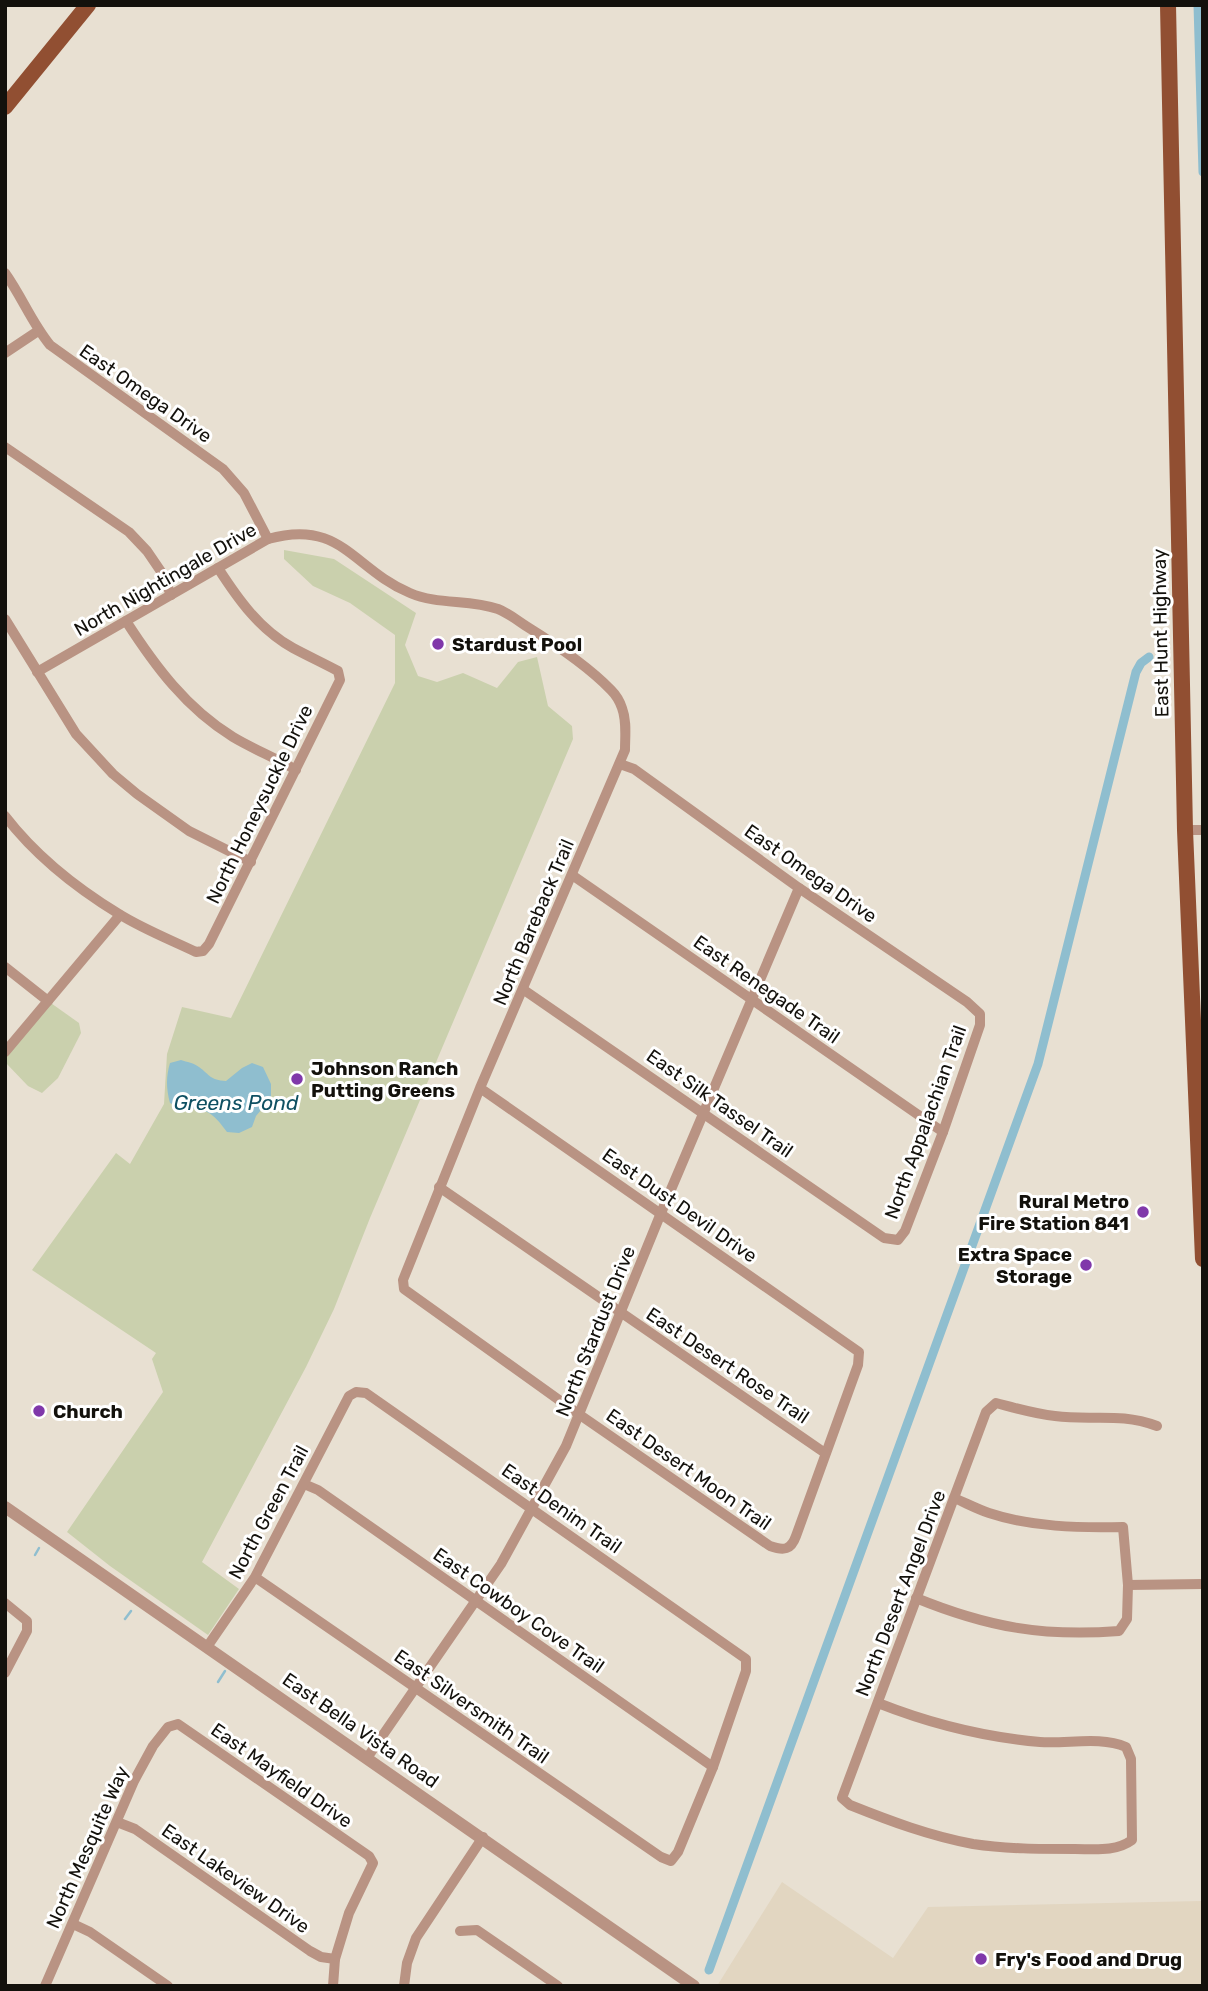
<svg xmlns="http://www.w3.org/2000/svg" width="1208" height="1991" font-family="Rubik,sans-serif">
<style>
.built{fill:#e2d6c1}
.green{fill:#cad0ad}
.water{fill:#8fbecf}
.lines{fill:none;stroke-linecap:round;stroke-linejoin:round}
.stream{stroke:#8fbecf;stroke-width:2.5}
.canal{stroke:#8fbecf;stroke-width:9}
.minor{stroke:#b99383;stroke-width:10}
.tertiary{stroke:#b99383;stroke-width:12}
.primary{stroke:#914f32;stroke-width:16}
.poi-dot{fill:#8038aa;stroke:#fff;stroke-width:2.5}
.labels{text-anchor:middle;stroke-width:6;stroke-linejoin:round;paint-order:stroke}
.street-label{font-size:19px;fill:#13110c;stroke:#fff}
.poi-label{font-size:19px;font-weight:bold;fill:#13110c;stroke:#fff;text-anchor:start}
.water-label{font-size:21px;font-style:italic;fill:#0f5062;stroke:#fff}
</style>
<rect width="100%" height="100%" fill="#e8e0d2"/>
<polygon class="built" points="782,1882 893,1958 928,1907 1201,1901 1203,1986 717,1986"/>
<g class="green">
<polygon points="284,550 334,559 416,613 405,645 418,676 437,682 463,673 497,688 518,662 537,657 548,706 572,726 573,739 370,1218 334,1309 306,1367 202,1562 239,1589 208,1635 110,1566 67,1532 163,1392 152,1359 156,1353 32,1270 116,1153 130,1164 164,1104 167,1054 182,1007 231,1018 395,683 395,635 350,603 313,586 284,559"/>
<polygon points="48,1001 79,1023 81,1033 58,1078 42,1093 28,1086 5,1062 5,1052"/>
</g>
<path class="water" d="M181,1060C187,1062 194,1063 199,1067C210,1075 210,1080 226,1081L242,1068L252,1063L263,1067L271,1084V1098L256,1116L252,1127L239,1133L227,1132C204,1099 200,1116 170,1103C166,1088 166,1077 170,1063Z"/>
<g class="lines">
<g class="stream">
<polyline points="35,1555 39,1548"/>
<polyline points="125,1619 131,1611"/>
<polyline points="218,1682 225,1671"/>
</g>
<g class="canal">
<polyline points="1198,5 1203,172"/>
<polyline points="709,1970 1038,1064 1136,672 1141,663 1149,657"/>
</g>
<g class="minor">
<path d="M5,273C22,297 32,323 50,345L223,469L244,493L268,539"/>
<polyline points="5,353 38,331"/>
<polyline points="5,447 129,532 147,551 162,573 171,595"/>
<polyline points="5,619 76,734 113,774 137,794 189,831 251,862"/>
<path d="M126,621C155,666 186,708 233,737C253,749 276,758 296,770"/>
<path d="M37,672L268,539C341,518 353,569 410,593C438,605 469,599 498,609C508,613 517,620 526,626C555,644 587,665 611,690C615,694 620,702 622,708C627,721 625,736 625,750L480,1088L403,1280L404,1289L580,1415L770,1546C784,1551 791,1550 796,1536L858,1365L859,1352L480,1088"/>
<path d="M5,816C35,855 78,889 119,914C143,929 171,940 196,952L203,951L209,944L340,680L338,671C323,663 308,656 293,648C259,629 238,599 218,568"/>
<polyline points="1185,830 1203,830"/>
<polyline points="572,875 943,1132"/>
<polyline points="5,967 48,1001"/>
<polyline points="524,990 884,1238 898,1240 905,1231 943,1132 980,1025 980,1014 967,1002 799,888 634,769 620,764"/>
<polyline points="5,1052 120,915"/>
<polyline points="439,1187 825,1453"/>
<polyline points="304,1484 318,1490 713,1767"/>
<polyline points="1128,1585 1203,1584"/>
<path d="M916,1598C987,1627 1043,1637 1119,1631L1127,1619L1128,1585L1123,1527C1079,1528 1031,1527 989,1513C977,1509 966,1503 954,1498"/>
<polyline points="5,1603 27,1621 27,1631 5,1673"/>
<polyline points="207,1647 255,1577 349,1396 356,1392 366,1393 746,1659 746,1671 713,1767 678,1852 671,1861 661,1857 255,1577"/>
<path d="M878,1703C931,1724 983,1737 1040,1742C1068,1744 1100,1736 1126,1747L1131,1759L1132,1840C1116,1852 1094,1849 1075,1849C1041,1849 1006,1849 973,1844C930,1836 890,1821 850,1805L842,1798L986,1412L996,1403C1015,1408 1035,1414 1055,1416C1093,1421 1119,1412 1157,1426"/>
<polyline points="367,1758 501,1564 566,1446 661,1213 799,888"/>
<polyline points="117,1822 135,1829 310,1951 321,1957 335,1959"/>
<polyline points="73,1924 90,1932 168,1986"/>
<polyline points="460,1931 477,1930 558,1986"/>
<polyline points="45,1986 134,1781 153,1746 168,1727 178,1724 369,1856 373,1863 349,1913 335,1959 333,1986"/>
<polyline points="404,1986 407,1963 416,1938 483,1837"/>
</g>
<polyline class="tertiary" points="5,1507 694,1986"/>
<g class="primary">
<polyline points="1168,5 1185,830 1203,1259"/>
<polyline points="5,107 88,5"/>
</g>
</g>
<g class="poi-dot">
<circle cx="438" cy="644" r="7"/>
<circle cx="297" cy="1079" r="7"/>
<circle cx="1143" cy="1212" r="7"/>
<circle cx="1086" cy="1265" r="7"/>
<circle cx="39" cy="1411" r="7"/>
<circle cx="981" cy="1959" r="7"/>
</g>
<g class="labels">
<g class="street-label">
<text transform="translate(146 393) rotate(35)" y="7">East Omega Drive</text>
<text transform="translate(165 579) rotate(-30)" y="7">North Nightingale Drive</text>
<text transform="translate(1160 633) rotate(-91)" y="7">East Hunt Highway</text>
<text transform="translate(259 804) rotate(-64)" y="7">North Honeysuckle Drive</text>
<text transform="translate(811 873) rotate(35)" y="7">East Omega Drive</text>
<text transform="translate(533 922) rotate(-67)" y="7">North Bareback Trail</text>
<text transform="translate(767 989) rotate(35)" y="7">East Renegade Trail</text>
<text transform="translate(720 1103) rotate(35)" y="7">East Silk Tassel Trail</text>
<text transform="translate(925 1122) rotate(-70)" y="7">North Appalachian Trail</text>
<text transform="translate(680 1205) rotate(35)" y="7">East Dust Devil Drive</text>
<text transform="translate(595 1331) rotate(-68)" y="7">North Stardust Drive</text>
<text transform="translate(728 1365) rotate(34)" y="7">East Desert Rose Trail</text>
<text transform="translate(689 1469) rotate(35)" y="7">East Desert Moon Trail</text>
<text transform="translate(562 1508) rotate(35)" y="7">East Denim Trail</text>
<text transform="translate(268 1512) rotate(-62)" y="7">North Green Trail</text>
<text transform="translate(900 1593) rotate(-69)" y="7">North Desert Angel Drive</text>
<text transform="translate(519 1610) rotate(35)" y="7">East Cowboy Cove Trail</text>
<text transform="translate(472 1706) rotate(35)" y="7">East Silversmith Trail</text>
<text transform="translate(361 1730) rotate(35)" y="7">East Bella Vista Road</text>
<text transform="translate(282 1775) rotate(35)" y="7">East Mayfield Drive</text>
<text transform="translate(87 1847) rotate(-66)" y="7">North Mesquite Way</text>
<text transform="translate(236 1878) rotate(35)" y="7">East Lakeview Drive</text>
</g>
<g class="poi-label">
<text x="452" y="651">Stardust Pool</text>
<text x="311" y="1075">Johnson Ranch<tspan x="311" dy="22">Putting Greens</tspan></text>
<text x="1129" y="1208" text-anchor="end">Rural Metro<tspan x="1129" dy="22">Fire Station 841</tspan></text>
<text x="1072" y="1261" text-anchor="end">Extra Space<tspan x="1072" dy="22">Storage</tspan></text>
<text x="53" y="1418">Church</text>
<text x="995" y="1966">Fry's Food and Drug</text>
</g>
<g class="water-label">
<text x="236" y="1110">Greens Pond</text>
</g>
</g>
<rect width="1208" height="1991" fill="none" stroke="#13110c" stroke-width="14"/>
</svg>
